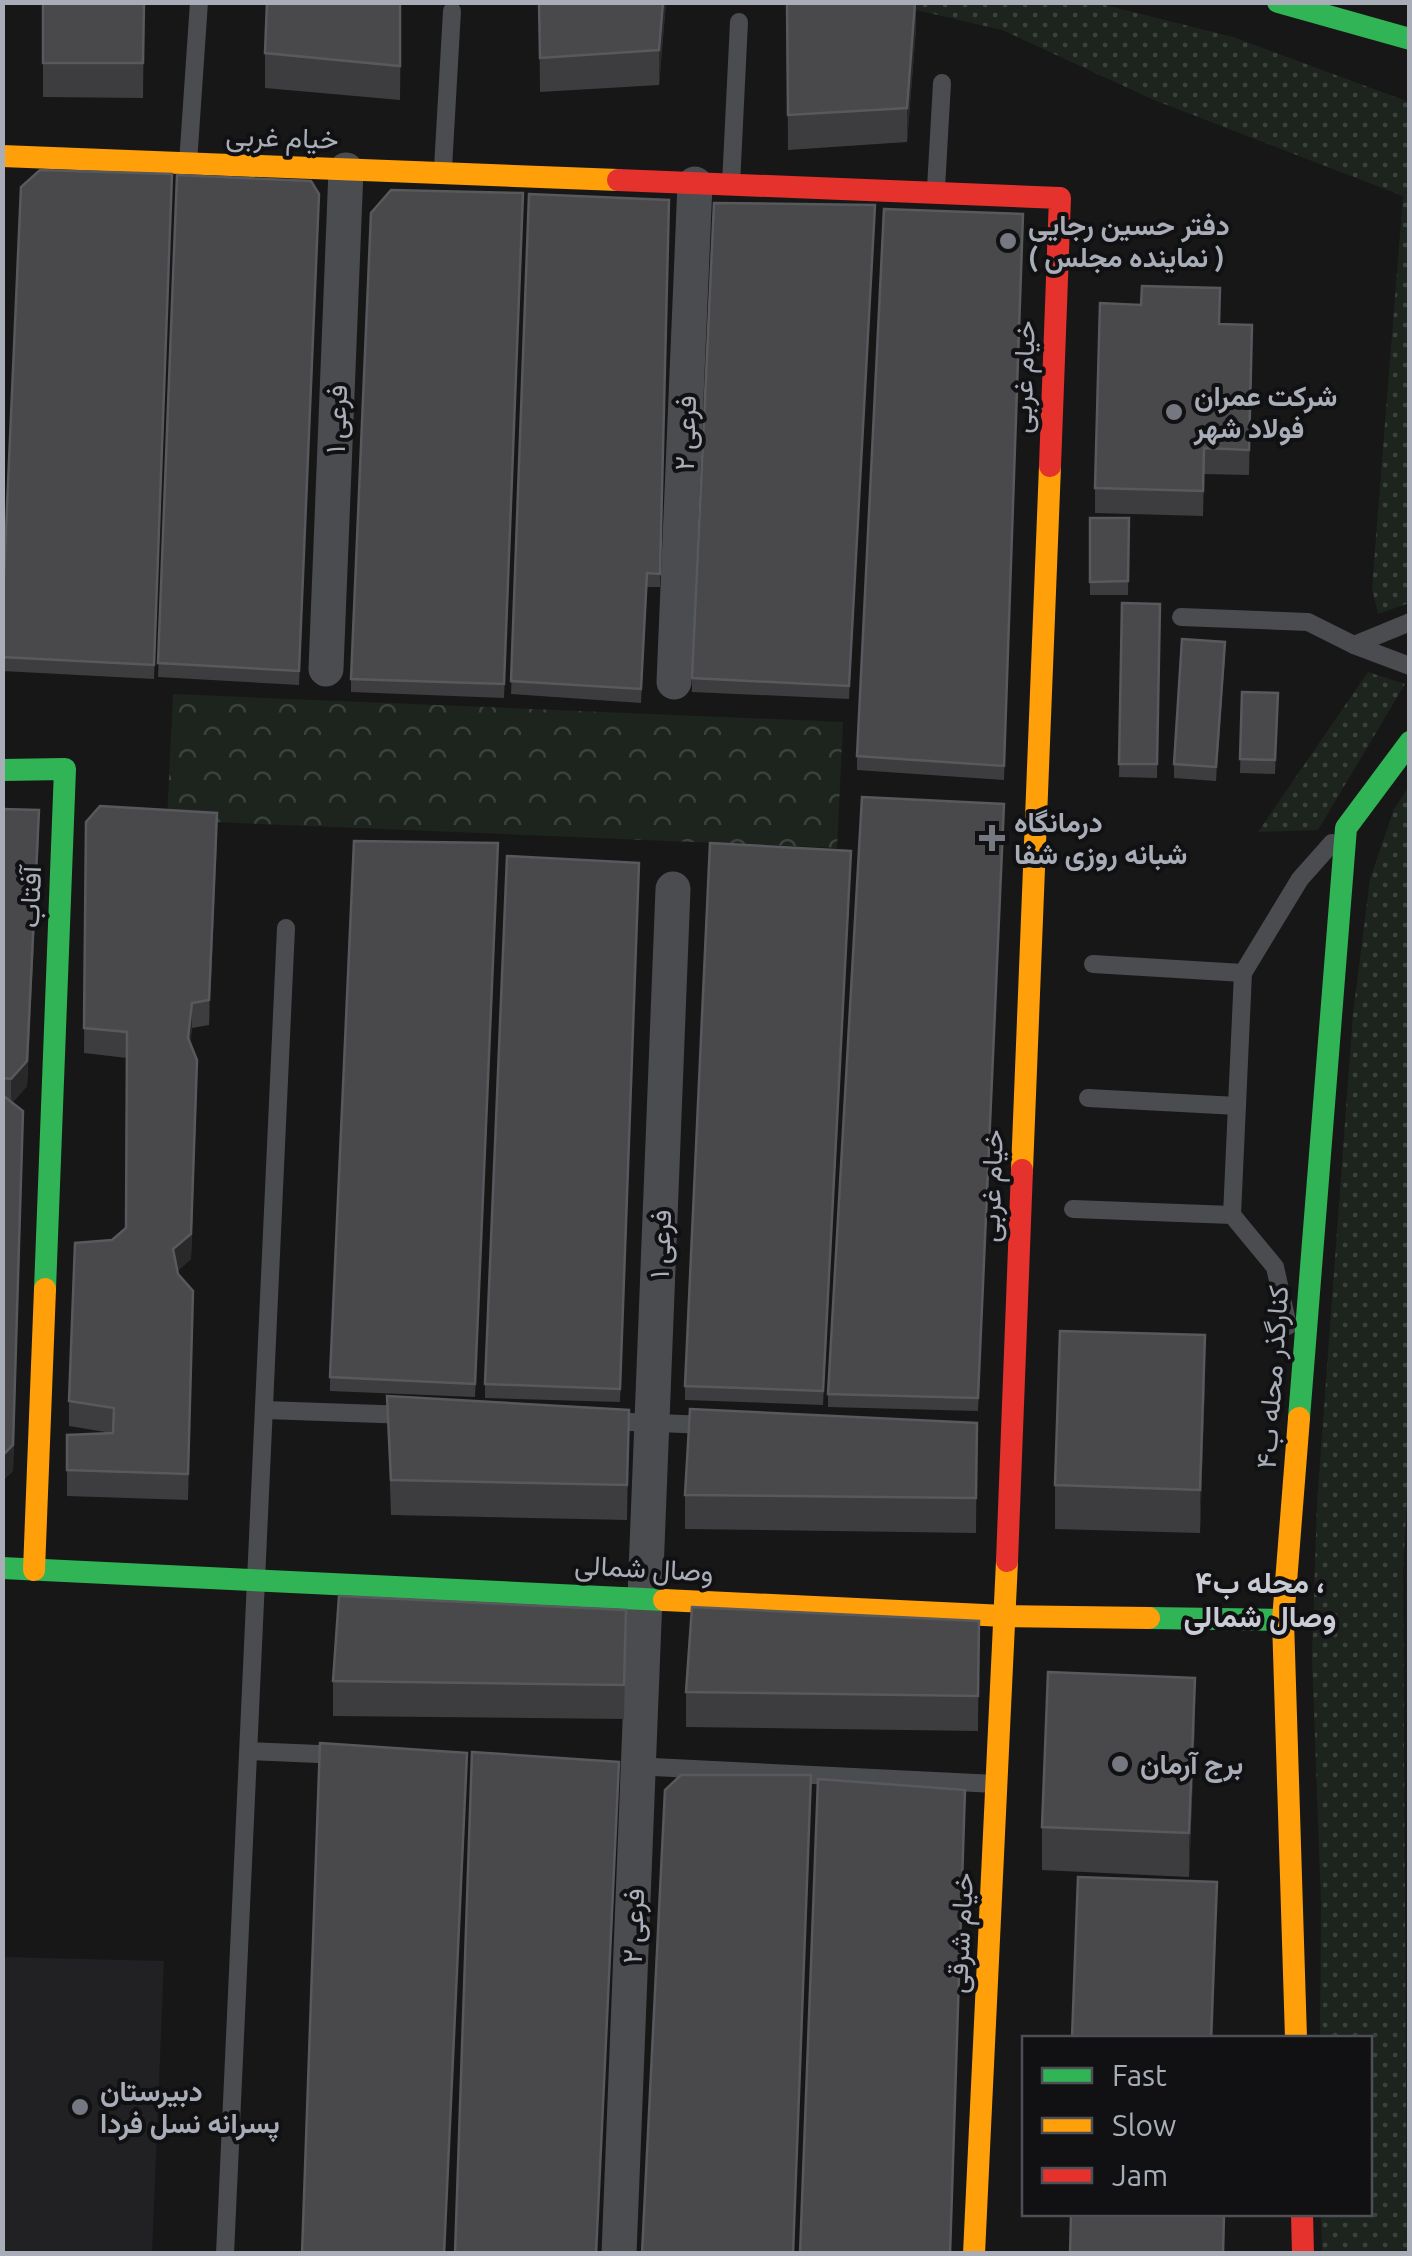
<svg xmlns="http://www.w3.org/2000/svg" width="1412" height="2256" font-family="Ubuntu,Vazirmatn,sans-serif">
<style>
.built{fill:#212123}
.grass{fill:url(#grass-dots)}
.forest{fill:url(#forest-crowns)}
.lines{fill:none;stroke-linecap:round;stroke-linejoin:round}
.lane{stroke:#4b4c50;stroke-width:18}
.street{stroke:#4b4c50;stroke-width:35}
.fast{stroke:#30b455;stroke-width:22}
.slow{stroke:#ff9f0a;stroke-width:22}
.jam{stroke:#e5322d;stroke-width:22}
.wall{fill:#3d3d3f}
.shaded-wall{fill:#29292a}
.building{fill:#49494c;stroke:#58595d;stroke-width:2.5}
.poi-dot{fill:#757880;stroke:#111113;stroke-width:4}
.labels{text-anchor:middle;stroke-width:8;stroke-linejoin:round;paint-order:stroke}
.street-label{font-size:28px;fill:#a8adb8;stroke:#111113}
.poi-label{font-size:28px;font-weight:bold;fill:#a8adb8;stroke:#111113;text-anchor:start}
.neighbourhood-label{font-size:30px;font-weight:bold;fill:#c9ccd4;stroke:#111113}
</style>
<defs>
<pattern id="grass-dots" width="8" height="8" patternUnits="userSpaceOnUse" patternTransform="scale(2.5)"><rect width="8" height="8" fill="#1d241e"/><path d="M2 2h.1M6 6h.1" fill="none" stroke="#3b413d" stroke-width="1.8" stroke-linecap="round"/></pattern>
<pattern id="forest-crowns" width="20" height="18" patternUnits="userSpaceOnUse" patternTransform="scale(2.5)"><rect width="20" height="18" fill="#1d241e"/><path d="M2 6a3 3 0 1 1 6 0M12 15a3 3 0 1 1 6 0" fill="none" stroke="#3b413d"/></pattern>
</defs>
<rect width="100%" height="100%" fill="#171717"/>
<polygon class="built" points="3,1957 164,1961 152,2253 3,2253"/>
<g class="grass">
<polygon points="886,3 1097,3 1233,37 1409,102 1409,603 1378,614 1372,588 1403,196 1154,100 1002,30"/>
<polygon points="1368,672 1405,684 1318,830 1258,832"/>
<polygon points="1409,787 1410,1447 1403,1570 1407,2253 1322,2253 1321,2214 1370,2214 1370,2038 1320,2038 1321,1902 1312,1657 1317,1503 1353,1014 1370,879 1394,809"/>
</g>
<polygon class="forest" points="173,694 843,722 837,848 167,820"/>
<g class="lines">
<g class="lane">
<polyline points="188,163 199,2"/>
<polyline points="443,168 452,11"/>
<polyline points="731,184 739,22"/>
<polyline points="936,188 942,83"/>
<polyline points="1181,617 1308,622 1354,645 1410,666"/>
<polyline points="1354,645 1410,622"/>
<polyline points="1093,964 1243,973"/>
<polyline points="1088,1098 1237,1106"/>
<polyline points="1073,1209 1232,1215"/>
<polyline points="1288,1326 1275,1267 1232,1215 1243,973 1300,879 1332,843"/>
<polyline points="265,1410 409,1415"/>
<polyline points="605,1421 709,1425"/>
<polyline points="249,1751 342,1755"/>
<polyline points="633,1766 996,1784"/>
<polyline points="225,2254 286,928"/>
</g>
<g class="street">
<polyline points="326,669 346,170"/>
<polyline points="674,682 695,184"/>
<polyline points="619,2254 673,889"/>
</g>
<g class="fast">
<polyline points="1278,2 1410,39"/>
<polyline points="2,770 65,769 45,1289"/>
<polyline points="1299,1418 1346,828 1410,742"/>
<polyline points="2,1568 664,1600"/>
<polyline points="1149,1618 1283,1620"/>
</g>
<g class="slow">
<polyline points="2,156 618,180"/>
<polyline points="1022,1170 1050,466"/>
<polyline points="34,1570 45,1289"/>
<polyline points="664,1600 1005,1616 1149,1618"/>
<polyline points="1296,2038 1283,1620 1299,1418"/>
<polyline points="974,2254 1007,1561"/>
</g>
<g class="jam">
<polyline points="618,180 1060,198 1050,466"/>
<polyline points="1007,1561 1022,1170"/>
<polyline points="1302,2214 1303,2254"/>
</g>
</g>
<g class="wall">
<polygon points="43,2 144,2 143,98 43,97"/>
<polygon points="401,2 400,100 265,88 265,53"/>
<polygon points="539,2 666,2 659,85 540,92"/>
<polygon points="787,2 916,2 916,28 907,142 788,150"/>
<polygon points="172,174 154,679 2,671 2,621"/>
<polygon points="177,175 319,208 299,685 158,677"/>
<polygon points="529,194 669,200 660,587 647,587 641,703 511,694"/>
<polygon points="875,205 849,699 692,692 692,678"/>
<polygon points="523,207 504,698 351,692 351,679"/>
<polygon points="1023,214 1004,780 857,770 857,756"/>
<polygon points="1219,324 1252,351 1249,475 1204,474 1203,516 1095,513 1095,488"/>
<polygon points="1090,518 1129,518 1128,595 1090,595"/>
<polygon points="1122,603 1160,604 1157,778 1119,777"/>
<polygon points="1225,656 1216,781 1174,778 1174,764"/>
<polygon points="1242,692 1278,693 1275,774 1240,773"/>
<polygon points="2,809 39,835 27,1086 12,1103 23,1137 13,1471 2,1481"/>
<polygon points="1004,818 978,1411 828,1407 828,1394"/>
<polygon points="86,822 217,839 209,1025 192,1028 190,1043 197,1085 191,1259 177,1271 178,1274 193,1291 188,1500 67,1496 67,1435 111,1433 69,1426 69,1401 112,1240 126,1228 127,1058 84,1053"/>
<polygon points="498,857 475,1397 330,1391 330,1377"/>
<polygon points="639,863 620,1402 485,1398 485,1384"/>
<polygon points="851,864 823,1405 685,1400 685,1386"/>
<polygon points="1205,1379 1200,1533 1055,1529 1055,1485"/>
<polygon points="387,1396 629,1410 627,1520 391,1515"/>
<polygon points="977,1423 976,1533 685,1529 685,1495"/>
<polygon points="626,1610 624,1719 333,1716 333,1681"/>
<polygon points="979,1621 978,1731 686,1727 686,1692"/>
<polygon points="1195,1722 1189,1877 1042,1870 1042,1827"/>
</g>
<g class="shaded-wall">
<polygon points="663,2 666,2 659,85 659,50"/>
<polygon points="915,2 916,28 907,142 907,108"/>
<polygon points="1225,642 1225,656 1216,781 1216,767"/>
<polygon points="39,810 27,1086 11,1104 11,1079"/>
<polygon points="217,813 217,839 209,1025 209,1000"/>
<polygon points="192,1003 192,1028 188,1063 188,1038"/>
<polygon points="197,1060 191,1259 173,1274 173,1249"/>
<polygon points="23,1111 13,1471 2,1481 2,1456"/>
<polygon points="1205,1335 1205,1379 1200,1533 1200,1490"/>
<polygon points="1195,1678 1195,1722 1189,1877 1189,1833"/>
<polygon points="1217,1882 1213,2038 1211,2038"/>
</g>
<g class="building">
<polygon points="43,2 144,2 143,63 43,63"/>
<polygon points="267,2 400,2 400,66 265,53"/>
<polygon points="539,2 663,2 659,50 540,58"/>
<polygon points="787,2 915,2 907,108 788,115"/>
<polygon points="40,170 172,174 154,665 2,657 2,621 21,187"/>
<polygon points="177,175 311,181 319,194 299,671 158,663"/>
<polygon points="391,190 523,193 504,684 351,679 371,213"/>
<polygon points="529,194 669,200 660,574 647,573 641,689 511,681"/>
<polygon points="714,203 875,205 849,686 692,678"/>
<polygon points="884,209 1023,214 1004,766 857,756"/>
<polygon points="1142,286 1220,288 1219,324 1252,325 1249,450 1204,448 1203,491 1095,488 1100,303 1141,305"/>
<polygon points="1090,518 1129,518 1128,581 1090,582"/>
<polygon points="1122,603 1160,604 1157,764 1119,764"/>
<polygon points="1182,639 1225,642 1216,767 1174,764"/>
<polygon points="1242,692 1278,693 1275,760 1240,759"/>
<polygon points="862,797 1004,804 978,1398 828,1394"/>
<polygon points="100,806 217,813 209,1000 192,1003 188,1038 197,1060 191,1234 173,1249 178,1274 193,1291 188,1474 67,1470 67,1435 113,1433 114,1408 69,1401 75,1243 112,1240 126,1228 127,1032 84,1028 86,822"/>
<polygon points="2,809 39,810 27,1061 11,1079 2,1078"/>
<polygon points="354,841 498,843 475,1384 330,1377"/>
<polygon points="710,843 851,851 823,1391 685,1386"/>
<polygon points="507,856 639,863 620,1389 485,1384"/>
<polygon points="2,1097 5,1097 23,1111 13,1445 2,1456"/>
<polygon points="1060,1331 1205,1335 1200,1490 1055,1485"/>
<polygon points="387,1396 629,1410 627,1485 391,1480"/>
<polygon points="690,1409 977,1423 976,1498 685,1495"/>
<polygon points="339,1596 626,1610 624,1685 333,1681"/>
<polygon points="692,1607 979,1621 978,1696 686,1692"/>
<polygon points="1048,1672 1195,1678 1189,1833 1042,1827"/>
<polygon points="320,1743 467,1753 444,2254 302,2254"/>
<polygon points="472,1752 619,1762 596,2254 455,2254"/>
<polygon points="681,1775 811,1775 793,2254 642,2254 665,1790"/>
<polygon points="818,1779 965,1790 950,2254 800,2254"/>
<polygon points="1078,1877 1217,1882 1211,2038 1072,2038"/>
<polygon points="1071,2214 1224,2214 1223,2254 1070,2254"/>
</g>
<g class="poi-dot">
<circle cx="1008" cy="241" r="10"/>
<circle cx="1174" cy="412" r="10"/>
<path d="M987 823h10v10h10v10h-10v10h-10v-10h-10v-10h10z"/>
<circle cx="1120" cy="1764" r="10"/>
<circle cx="80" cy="2107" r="10"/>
</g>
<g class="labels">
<g class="street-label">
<text transform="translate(282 137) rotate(2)" y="10">خیام غربی</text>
<text transform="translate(1023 377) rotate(-88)" y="10">خیام غربی</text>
<text transform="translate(336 419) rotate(-88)" y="10">فرعی ۱</text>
<text transform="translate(685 433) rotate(-88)" y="10">فرعی ۲</text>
<text transform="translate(30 897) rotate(-88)" y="10">آفتاب</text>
<text transform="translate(991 1186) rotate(-88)" y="10">خیام غربی</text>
<text transform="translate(660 1244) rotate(-88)" y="10">فرعی ۱</text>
<text transform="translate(1272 1377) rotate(-86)" y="10">کنارگذر محله ب۴</text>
<text transform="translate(644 1568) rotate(3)" y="10">وصال شمالی</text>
<text transform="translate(633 1926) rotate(-88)" y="10">فرعی ۲</text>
<text transform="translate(960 1933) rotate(-87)" y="10">خیام شرقی</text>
</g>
<g class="poi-label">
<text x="1028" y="235">دفتر حسین رجایی<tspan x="1028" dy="32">( نماینده مجلس )</tspan></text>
<text x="1194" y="406">شرکت عمران<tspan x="1194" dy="32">فولاد شهر</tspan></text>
<text x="1014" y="832">درمانگاه<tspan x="1014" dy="32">شبانه روزی شفا</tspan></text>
<text x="1140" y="1774">برج آرمان</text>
<text x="100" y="2101">دبیرستان<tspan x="100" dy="32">پسرانه نسل فردا</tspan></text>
</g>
<g class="neighbourhood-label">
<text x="1260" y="1593">محله ب۴ ،<tspan x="1260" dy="34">وصال شمالی</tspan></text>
</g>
</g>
<rect width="1412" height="2256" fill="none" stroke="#a8adb8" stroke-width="10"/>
<rect x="1022" y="2036" width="350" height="180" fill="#111113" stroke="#4d4f55" stroke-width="2.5"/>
<rect x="1042" y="2068" width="50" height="15" fill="#30b455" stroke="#4d4f55" stroke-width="2.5"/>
<text x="1112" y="2086" font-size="30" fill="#a8adb8">Fast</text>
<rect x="1042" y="2118" width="50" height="15" fill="#ff9f0a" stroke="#4d4f55" stroke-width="2.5"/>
<text x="1112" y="2136" font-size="30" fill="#a8adb8">Slow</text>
<rect x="1042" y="2168" width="50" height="15" fill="#e5322d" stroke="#4d4f55" stroke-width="2.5"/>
<text x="1112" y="2186" font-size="30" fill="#a8adb8">Jam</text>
</svg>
